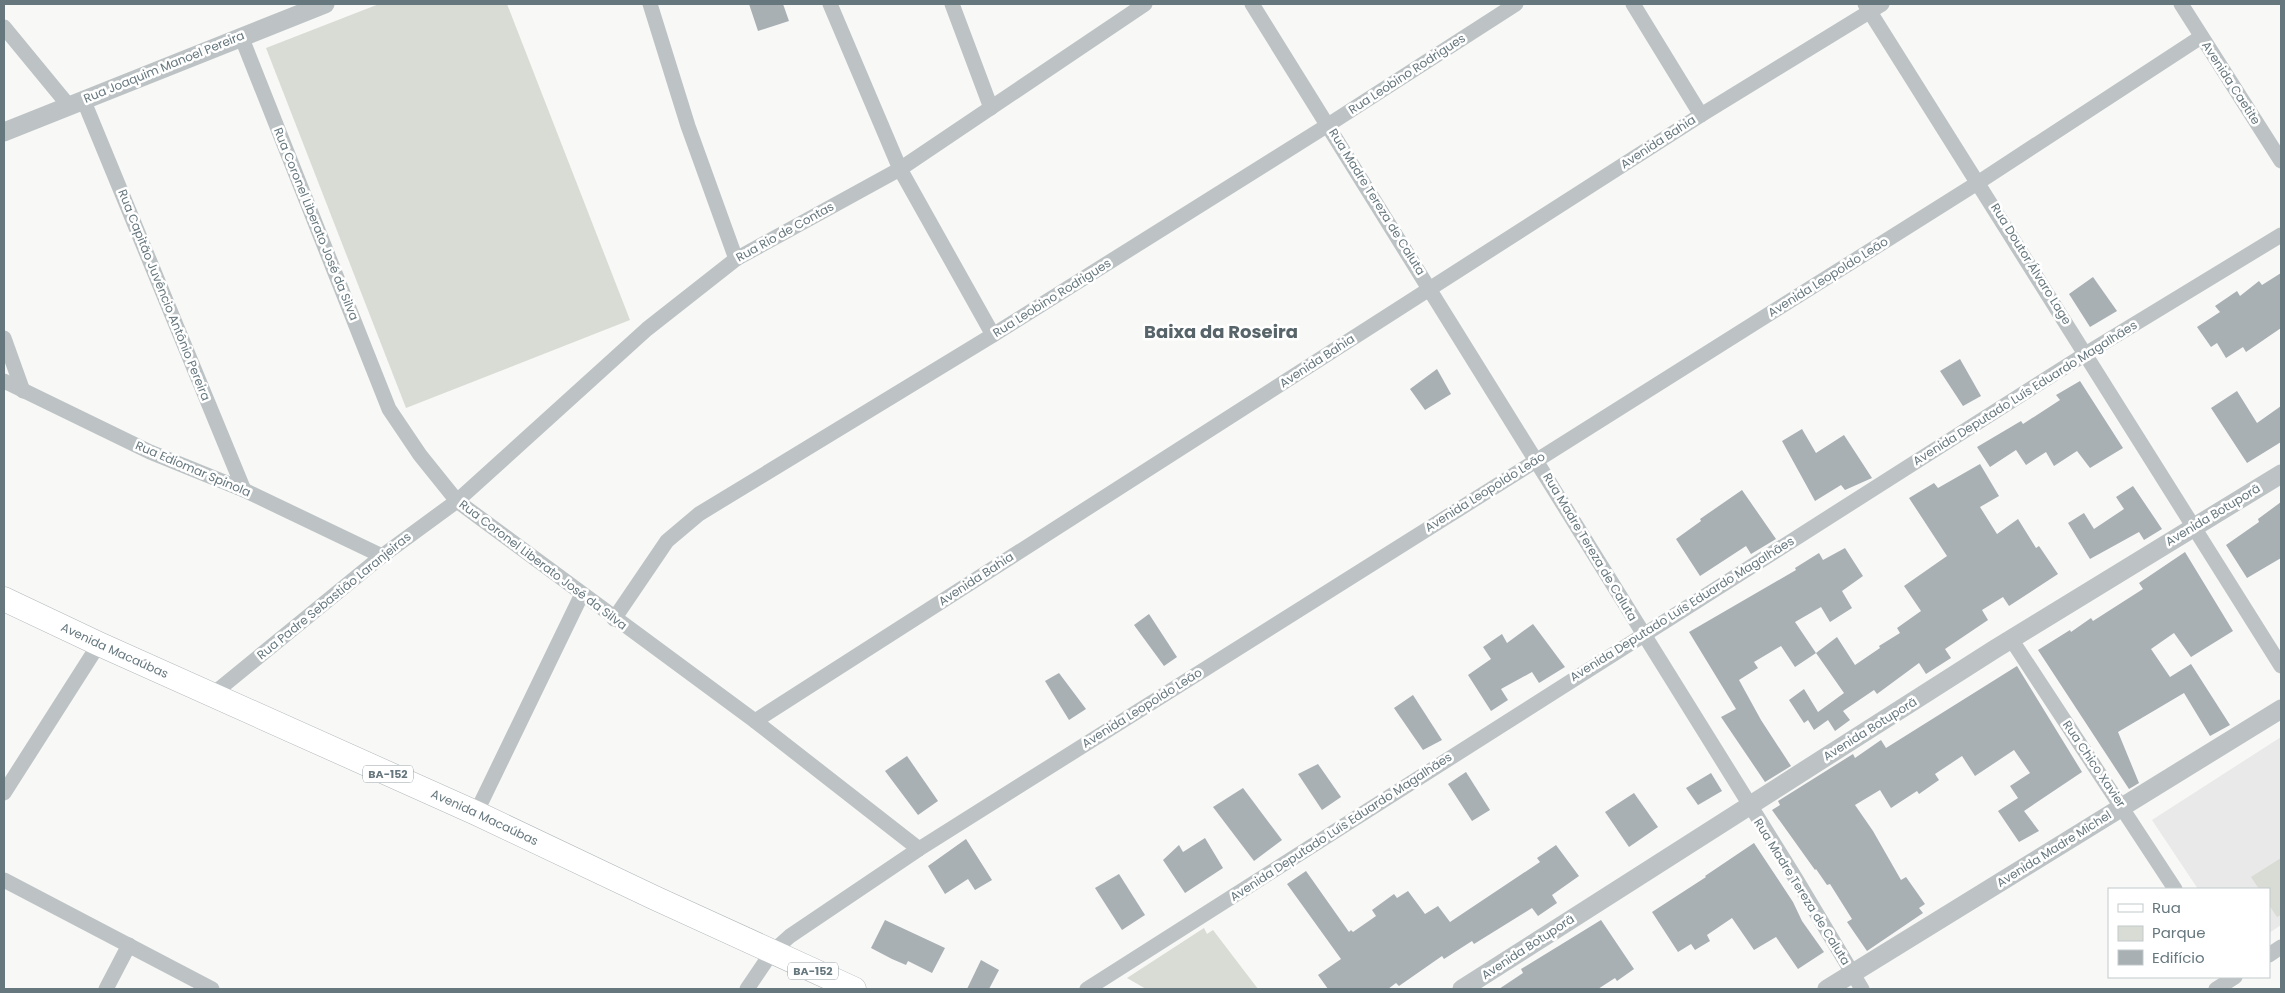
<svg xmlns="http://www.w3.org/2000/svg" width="2285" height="993" font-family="Poppins,sans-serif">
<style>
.built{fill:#e9e9e9}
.green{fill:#d9dcd5}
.building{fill:#a8b0b4}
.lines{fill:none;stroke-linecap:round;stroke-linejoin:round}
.primary-casing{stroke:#b1b7ba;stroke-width:25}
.minor{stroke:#bdc3c5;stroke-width:15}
.tertiary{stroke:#bdc3c5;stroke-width:19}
.primary{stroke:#fff;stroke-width:24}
.labels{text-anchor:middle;stroke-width:5;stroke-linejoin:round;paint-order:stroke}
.shield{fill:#fff;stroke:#94a0a5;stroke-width:1}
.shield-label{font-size:11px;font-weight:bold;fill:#66777e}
.street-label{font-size:12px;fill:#66777e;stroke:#fff}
.district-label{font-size:18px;font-weight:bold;fill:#576469;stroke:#fff}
</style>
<rect width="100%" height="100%" fill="#f8f8f6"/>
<polygon class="built" points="2281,737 2281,925 2269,933 2269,889 2198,889 2152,820"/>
<g class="green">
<polygon points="379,4 507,4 630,320 406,408 266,48"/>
<polygon points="2281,858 2281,915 2277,917 2269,905 2269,889 2259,889 2251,877"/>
<polygon points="1204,928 1207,934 1213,930 1258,989 1146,989 1127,978"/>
</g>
<g class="building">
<polygon points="749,4 783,4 789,21 758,31"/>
<polygon points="2281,273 2281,328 2246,352 2243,347 2226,358 2217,343 2211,347 2197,327 2220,312 2215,306 2237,291 2240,296 2259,281 2262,285"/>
<polygon points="2093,277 2117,311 2090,327 2069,294"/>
<polygon points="1960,359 1981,396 1963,406 1940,371"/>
<polygon points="1437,369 1451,394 1425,410 1410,389"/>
<polygon points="2080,381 2123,448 2090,468 2077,451 2054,466 2046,452 2026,465 2016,450 1990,467 1977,447 2021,421 2023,424 2060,400 2056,395"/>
<polygon points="2237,391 2257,423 2281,406 2281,442 2247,463 2211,408"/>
<polygon points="1802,429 1816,453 1844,435 1872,478 1845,490 1841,485 1815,501 1782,441"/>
<polygon points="1980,464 1999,496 1980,507 1997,534 2018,519 2036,548 2039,546 2058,574 2009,606 2003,597 1982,610 1988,620 1945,649 1951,658 1926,674 1919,663 1877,694 1874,690 1843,711 1850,720 1835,731 1828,720 1814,730 1808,720 1804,723 1789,700 1804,689 1818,712 1844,693 1816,653 1837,637 1855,665 1880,648 1879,646 1900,633 1897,628 1921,611 1904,586 1947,556 1909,498 1934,483 1938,488"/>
<polygon points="2133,486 2162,529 2144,540 2139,532 2090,559 2068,523 2084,513 2094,529 2124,509 2116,497"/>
<polygon points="1742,490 1776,539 1751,554 1746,546 1700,576 1676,539 1701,521 1700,519"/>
<polygon points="2281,502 2281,558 2247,578 2226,545 2259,522 2258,519"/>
<polygon points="1845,548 1863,576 1842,591 1852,608 1830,622 1821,607 1795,622 1816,653 1795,667 1781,646 1754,662 1758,668 1739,680 1761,720 1791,766 1765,782 1721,717 1736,709 1689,632 1796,570 1795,568 1819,553 1823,560"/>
<polygon points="2185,552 2233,631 2191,657 2174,633 2151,649 2170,677 2191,664 2230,725 2210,736 2184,693 2118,732 2139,783 2129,789 2038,650 2070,630 2071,632 2091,618 2093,621 2143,589 2139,583"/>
<polygon points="1149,614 1177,657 1164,666 1134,625"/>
<polygon points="1533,624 1565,667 1539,683 1532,672 1501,689 1508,700 1491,711 1468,675 1491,659 1483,647 1502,634 1507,643"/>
<polygon points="2017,666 2082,772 2024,811 2039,831 2019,842 1998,811 2018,798 2010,786 2030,773 2014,750 1975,776 1962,756 1935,774 1939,780 1919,794 1917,791 1891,808 1880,790 1855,805 1873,831 1901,880 1906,877 1925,904 1919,908 1923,913 1867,951 1847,922 1852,919 1830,884 1827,885 1816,869 1815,870 1772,810 1780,805 1778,801 1853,754 1855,758 1881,740 1886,748"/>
<polygon points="1059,673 1086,709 1069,720 1045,681"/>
<polygon points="1413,695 1442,740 1423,750 1394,708"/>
<polygon points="907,756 938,801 918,815 885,771"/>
<polygon points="1318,764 1341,797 1322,810 1298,774"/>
<polygon points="1466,772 1490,810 1472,821 1448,784"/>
<polygon points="1711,773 1722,791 1698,805 1686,788"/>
<polygon points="1243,788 1282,840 1254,861 1213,807"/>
<polygon points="1634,793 1658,827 1629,847 1605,812"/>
<polygon points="1205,838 1223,868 1185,893 1163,860 1179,845 1183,852"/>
<polygon points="966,839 992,880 975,890 968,879 945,894 928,866"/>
<polygon points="1754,843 1793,902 1802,921 1824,952 1798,969 1776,937 1754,950 1732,918 1707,935 1710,941 1695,950 1691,944 1678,952 1652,912 1706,877 1705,876"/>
<polygon points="1556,845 1579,876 1552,895 1557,903 1538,916 1532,908 1474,944 1472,941 1444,959 1442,956 1399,986 1396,983 1388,989 1328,989 1318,975 1341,959 1287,884 1306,871 1349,932 1351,930 1353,932 1376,916 1372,910 1394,894 1397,898 1408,891 1425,914 1438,906 1450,922 1540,862 1537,858"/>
<polygon points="1119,874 1145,915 1122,930 1095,888"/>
<polygon points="885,920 945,948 932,973 908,961 906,965 892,959 871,948"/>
<polygon points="1601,920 1634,969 1617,981 1615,978 1598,989 1499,989 1523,973 1521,969"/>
<polygon points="981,960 999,970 989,989 967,989"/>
</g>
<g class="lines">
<defs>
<g id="primary">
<path id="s1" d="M4,599L99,644L476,813L655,898L854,989"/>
</g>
</defs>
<use href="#primary" class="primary-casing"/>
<g class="minor">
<polyline points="650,4 688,126 736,259"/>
<polyline points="830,4 900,169 993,335"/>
<polyline points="952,4 991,108"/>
<polyline points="1252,4 1796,879 1862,989"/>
<polyline points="1633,4 1701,115"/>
<polyline points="1865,4 2281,666"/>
<polyline points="2181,4 2281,161"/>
<polyline points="4,27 69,106"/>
<polyline points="241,36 389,409 420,455 457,501 755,721 919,849"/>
<polyline points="83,99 244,490"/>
<polyline points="4,338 23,391"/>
<polyline points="4,381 150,452 244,490 382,556"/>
<polyline points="614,619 667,541 699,514 993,335 1328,125 1516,4"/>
<polyline points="2011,639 2175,889"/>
<polyline points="213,694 382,556 457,501 647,329 736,259 900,169 1145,4"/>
<polyline points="755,721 1701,115 1882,4"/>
<polyline points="4,793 99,644"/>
<polyline points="476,813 582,594"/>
<polyline points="4,880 212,989"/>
<polyline points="2269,955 2281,947"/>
<polyline points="106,989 129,945"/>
<polyline points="747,989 772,952 790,936 919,849 1979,182 2201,37"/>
<polyline points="1087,989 2087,353 2281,235"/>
<polyline points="2216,989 2235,977"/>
</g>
<g class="tertiary">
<polyline points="4,132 325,4"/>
<polyline points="1462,989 1995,649 2281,474"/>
<polyline points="1827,989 2281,709"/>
</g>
<use href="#primary" class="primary"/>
</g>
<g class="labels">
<g class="shield">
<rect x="363" y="765.5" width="50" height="17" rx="4"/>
<rect x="788" y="962.5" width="50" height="17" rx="4"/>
</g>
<g class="shield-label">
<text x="388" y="778">BA-152</text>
<text x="813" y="975">BA-152</text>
</g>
<g class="street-label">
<text transform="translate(164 67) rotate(-22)" y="4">Rua Joaquim Manoel Pereira</text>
<text transform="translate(1407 74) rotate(-33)" y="4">Rua Leobino Rodrigues</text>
<text transform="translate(2231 83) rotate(57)" y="4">Avenida Caetite</text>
<text transform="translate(1658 142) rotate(-33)" y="4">Avenida Bahia</text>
<text transform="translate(1377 202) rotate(58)" y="4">Rua Madre Tereza de Caluta</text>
<text transform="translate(316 224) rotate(68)" y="4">Rua Coronel Liberato José da Silva</text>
<text transform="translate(785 232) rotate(-29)" y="4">Rua Rio de Contas</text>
<text transform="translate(2031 264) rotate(58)" y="4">Rua Doutor Álvaro Lage</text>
<text transform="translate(1828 277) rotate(-32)" y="4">Avenida Leopoldo Leão</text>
<text transform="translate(164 295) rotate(68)" y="4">Rua Capitão Juvêncio Antônio Pereira</text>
<text transform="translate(1052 298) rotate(-32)" y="4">Rua Leobino Rodrigues</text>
<text transform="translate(1317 361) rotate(-33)" y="4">Avenida Bahia</text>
<text transform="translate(2025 393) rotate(-32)" y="4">Avenida Deputado Luís Eduardo Magalhães</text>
<text transform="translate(193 469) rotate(23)" y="4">Rua Ediomar Spinola</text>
<text transform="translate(1485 492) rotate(-32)" y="4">Avenida Leopoldo Leão</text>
<text transform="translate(2213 515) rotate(-31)" y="4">Avenida Botuporã</text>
<text transform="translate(1590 547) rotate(59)" y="4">Rua Madre Tereza de Caluta</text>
<text transform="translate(543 565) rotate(37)" y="4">Rua Coronel Liberato José da Silva</text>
<text transform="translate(976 579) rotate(-33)" y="4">Avenida Bahia</text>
<text transform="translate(334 596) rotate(-39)" y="4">Rua Padre Sebastião Laranjeiras</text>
<text transform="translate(1682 609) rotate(-32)" y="4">Avenida Deputado Luís Eduardo Magalhães</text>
<text dy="4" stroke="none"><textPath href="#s1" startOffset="122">Avenida Macaúbas</textPath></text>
<text transform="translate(1142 708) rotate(-32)" y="4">Avenida Leopoldo Leão</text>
<text transform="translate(1870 729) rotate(-32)" y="4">Avenida Botuporã</text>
<text transform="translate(2094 764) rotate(56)" y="4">Rua Chico Xavier</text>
<text dy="4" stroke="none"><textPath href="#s1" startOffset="528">Avenida Macaúbas</textPath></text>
<text transform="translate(1341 827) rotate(-33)" y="4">Avenida Deputado Luís Eduardo Magalhães</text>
<text transform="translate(2054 849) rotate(-32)" y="4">Avenida Madre Michel</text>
<text transform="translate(1802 892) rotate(58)" y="4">Rua Madre Tereza de Caluta</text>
<text transform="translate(1528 947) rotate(-33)" y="4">Avenida Botuporã</text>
</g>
<g class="district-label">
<text x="1221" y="338">Baixa da Roseira</text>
</g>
</g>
<rect width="2285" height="993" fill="none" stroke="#66777e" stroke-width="10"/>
<rect x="2108" y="888" width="162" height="90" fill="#ffffff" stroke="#c2c9cb"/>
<rect x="2118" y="904" width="25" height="8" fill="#ffffff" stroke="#c2c9cb"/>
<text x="2152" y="913" font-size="15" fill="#66777e">Rua</text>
<rect x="2118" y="926" width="25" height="15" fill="#d9dcd5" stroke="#c2c9cb"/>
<text x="2152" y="938" font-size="15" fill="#66777e">Parque</text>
<rect x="2118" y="950" width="25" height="15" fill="#a8b0b4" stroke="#c2c9cb"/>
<text x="2152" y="963" font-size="15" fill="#66777e">Edifício</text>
</svg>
